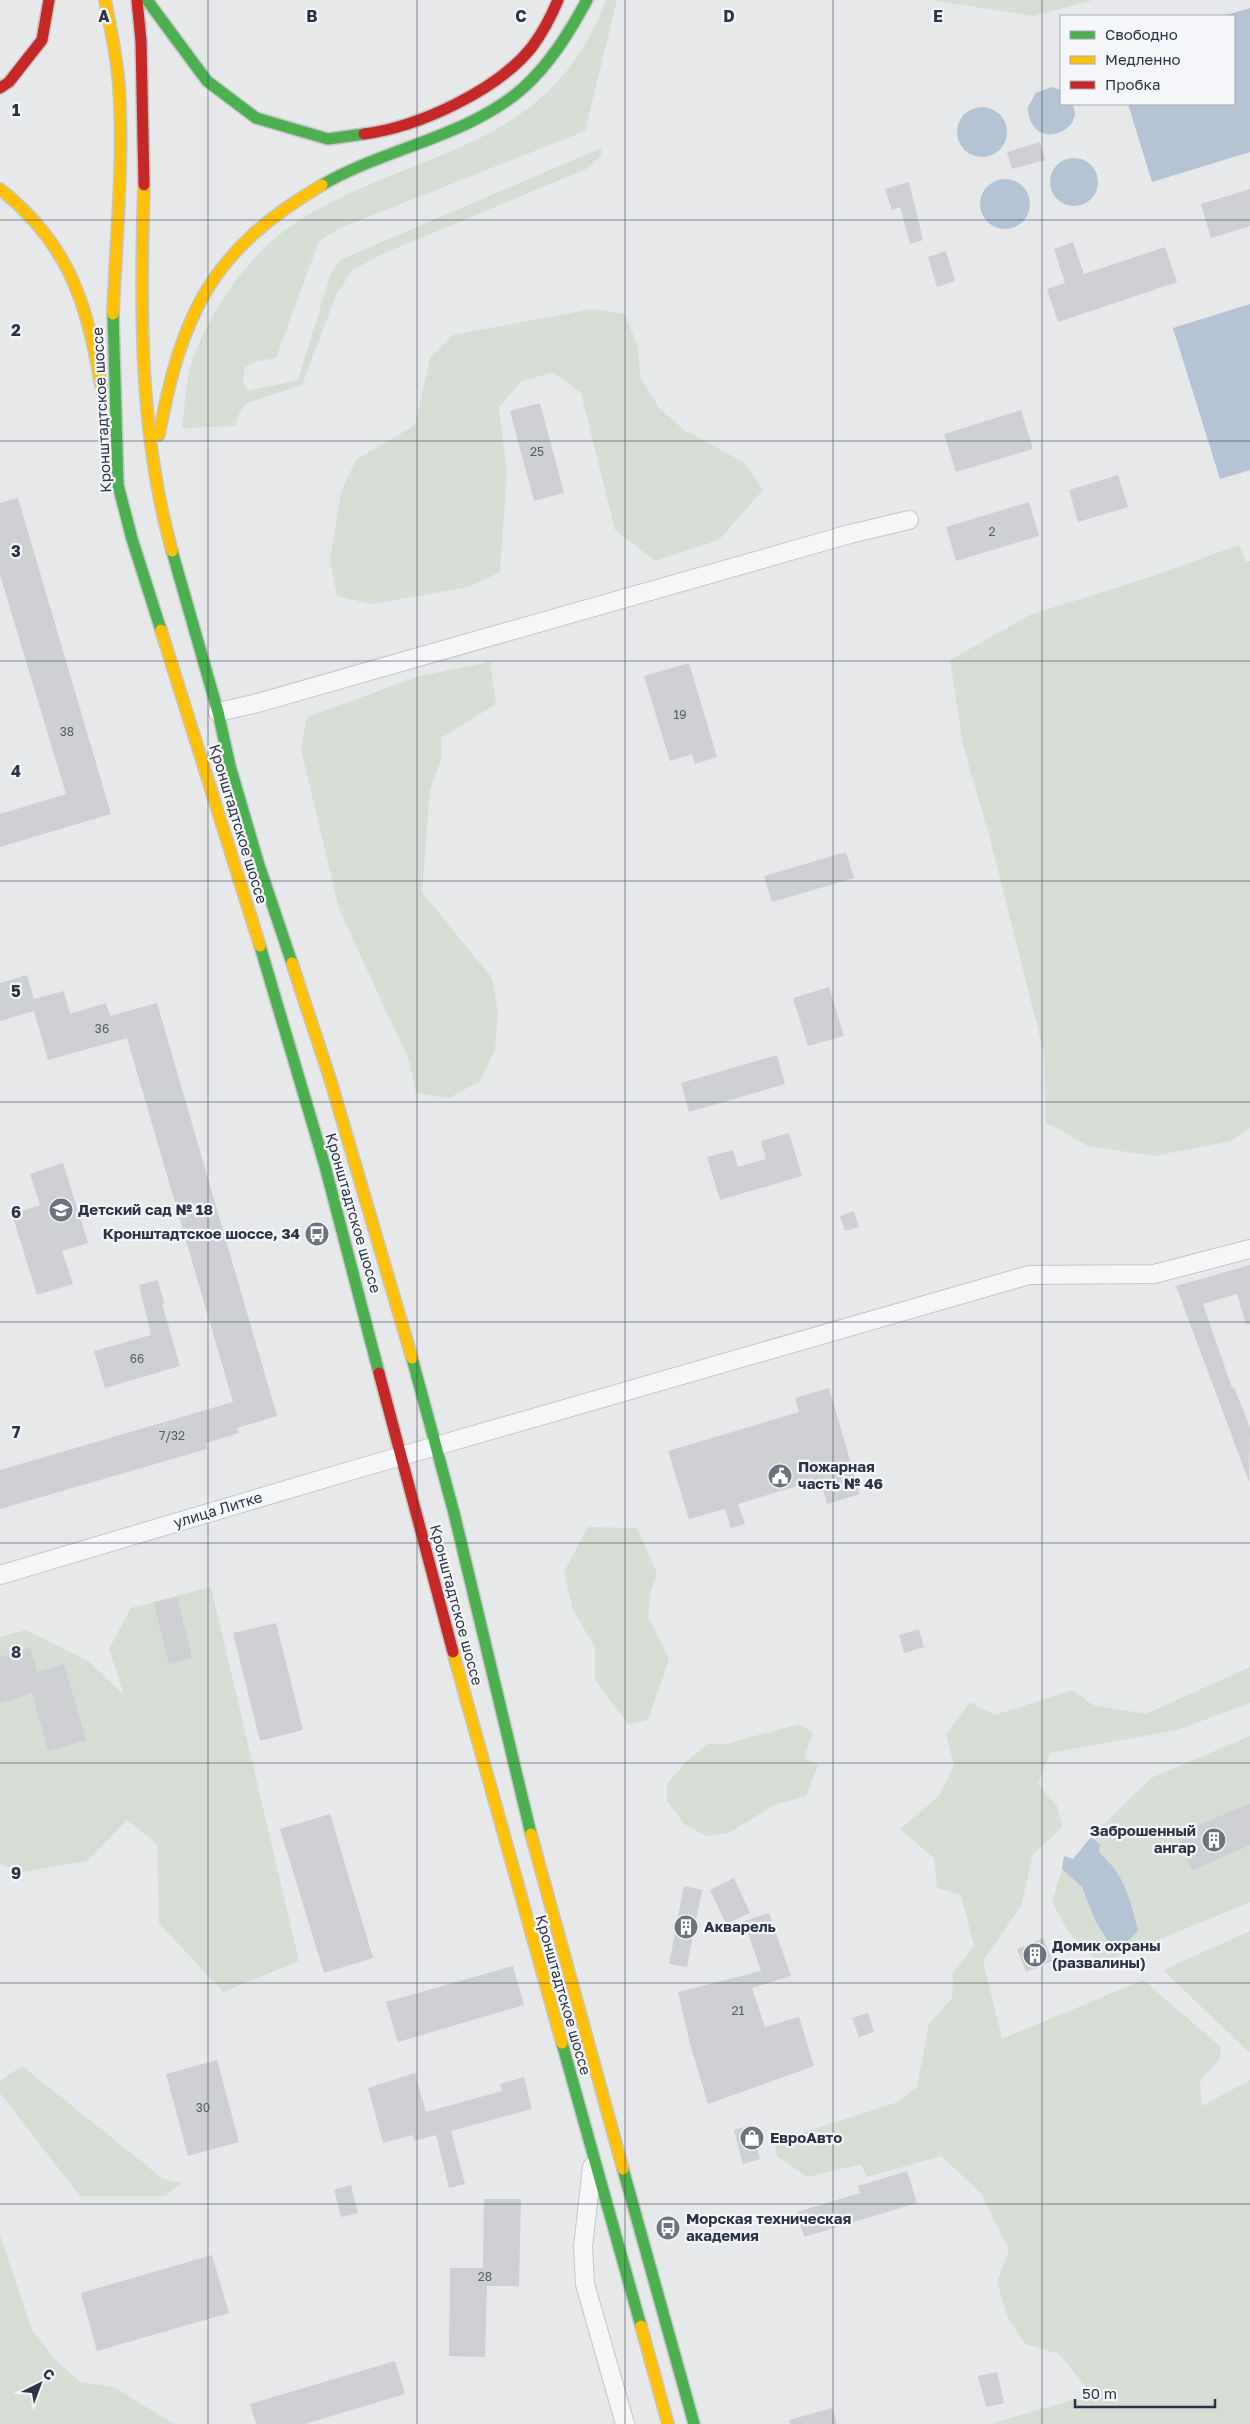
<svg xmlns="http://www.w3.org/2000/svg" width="1250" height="2424" font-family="'Golos Text',sans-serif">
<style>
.green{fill:#d6ded6}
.water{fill:#b4c4d5}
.building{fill:#ced0d3}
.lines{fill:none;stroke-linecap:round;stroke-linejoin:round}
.street-casing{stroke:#c4c6c8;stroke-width:20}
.fast-casing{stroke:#c4c6c8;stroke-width:14}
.slow-casing{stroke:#c4c6c8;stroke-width:14}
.jam-casing{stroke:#c4c6c8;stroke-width:14}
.street{stroke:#f5f6f7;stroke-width:18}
.fast{stroke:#4caf50;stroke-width:11}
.slow{stroke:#ffc107;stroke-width:11}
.jam{stroke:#c62828;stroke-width:11}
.grid{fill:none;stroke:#2b3445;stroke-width:1;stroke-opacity:0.55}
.labels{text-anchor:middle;stroke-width:4.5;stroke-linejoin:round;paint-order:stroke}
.number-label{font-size:12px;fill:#545c69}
.street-label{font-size:15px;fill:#2b3445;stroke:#f4f6f9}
.poi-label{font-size:15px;font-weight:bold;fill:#2b3445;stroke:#f4f6f9;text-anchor:start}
.grid-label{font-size:16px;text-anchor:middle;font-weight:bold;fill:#2b3445;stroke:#f4f6f9;stroke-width:4.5;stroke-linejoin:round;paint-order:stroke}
</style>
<rect width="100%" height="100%" fill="#e6e8ea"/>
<g class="green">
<path d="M606,0H617L585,131L340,228L319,241L276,358L254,362L245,367L243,380L247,391L298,380L330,276L340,260L601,148V156L586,169L380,255L352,271L336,295L302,385L247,403L240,411L235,426L182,428C185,407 185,381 192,361C209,312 248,255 291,226C410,146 547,158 606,0Z"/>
<polygon points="931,0 1093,0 1034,16"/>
<polygon points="592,309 625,314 637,345 641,378 659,408 684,430 745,463 763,490 719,540 655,561 615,530 581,393 552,372 521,382 499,407 507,472 500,572 469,587 371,604 337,596 330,560 341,492 356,460 415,425 430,358 453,335"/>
<polygon points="1239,545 1246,562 1250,561 1250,1128 1231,1141 1154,1156 1088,1146 1046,1122 1044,1053 989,835 963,745 950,660 1032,614 1150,577"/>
<polygon points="490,662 496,704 441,738 442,757 430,790 422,892 492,978 498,1012 495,1050 480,1081 449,1098 416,1093 409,1060 339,909 301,749 307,717 420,676"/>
<polygon points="588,1527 637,1528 657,1574 651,1590 648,1617 669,1659 648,1720 628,1724 595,1680 595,1647 573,1610 564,1572"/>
<polygon points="211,1587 299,1961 223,1992 159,1923 157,1844 127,1820 87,1861 22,1872 0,1864 0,1637 26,1630 88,1661 124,1695 109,1649 131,1608"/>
<polygon points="1250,1667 1250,1703 1177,1730 1050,1753 1038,1784 1057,1806 1063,1827 1033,1854 1021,1906 983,1961 1002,2039 1143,1980 1221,2047 1220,2059 1200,2081 1202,2106 1250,2080 1250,2424 989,2424 1069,2401 1096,2399 1059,2354 1025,2344 1008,2318 997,2282 1009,2250 980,2192 941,2156 867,2177 861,2164 807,2177 777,2156 775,2144 783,2139 895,2103 917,2087 929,2024 952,1998 953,1972 974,1946 961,1895 937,1888 934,1858 900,1829 939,1796 954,1766 946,1734 970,1702 995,1715 1072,1690 1093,1705 1146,1714"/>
<polygon points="799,1724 813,1733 804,1758 818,1765 806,1796 774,1805 729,1833 706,1836 684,1824 667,1801 667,1784 688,1760 708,1744 726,1744"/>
<polygon points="1250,1736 1250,1803 1176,1836 1192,1871 1250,1845 1250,1902 1100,1964 1068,1931 1052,1902 1062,1869 1082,1887 1096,1921 1111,1863 1099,1852 1100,1843 1091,1837 1151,1778"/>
<polygon points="1250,1931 1250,2053 1163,1970"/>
<polygon points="22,2066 163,2179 182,2183 165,2196 80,2196 0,2093 0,2081"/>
<polygon points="0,2235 32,2330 54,2358 80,2382 114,2387 174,2424 0,2424"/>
</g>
<g class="water">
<polygon points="1250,8 1250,152 1152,182 1128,104 1234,104 1234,16 1223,16"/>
<path d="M1051,87L1061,90V104H1073L1075,115L1072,123C1054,144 1028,135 1028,107L1036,93Z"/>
<circle cx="982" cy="132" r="25"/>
<circle cx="1074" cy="182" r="24"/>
<circle cx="1005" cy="204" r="25"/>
<polygon points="1250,304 1250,470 1220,479 1173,328"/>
<path d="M1091,1837L1100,1844L1099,1852C1125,1876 1130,1898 1138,1931L1124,1945L1110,1944L1096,1922L1082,1887L1062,1869L1064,1856L1073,1859Z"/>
</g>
<g class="building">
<polygon points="1040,142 1045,160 1012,169 1007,152"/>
<polygon points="909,182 923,240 910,244 900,207 892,210 885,189"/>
<polygon points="1250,189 1250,226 1211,238 1201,204"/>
<polygon points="1073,242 1084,274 1165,247 1177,282 1058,322 1047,289 1065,283 1054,249"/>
<polygon points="946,251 955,281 937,287 928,257"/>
<polygon points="540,403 564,493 534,501 510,411"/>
<polygon points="1021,410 1033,449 956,472 944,434"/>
<polygon points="1118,475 1128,507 1078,522 1069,490"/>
<polygon points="18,498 111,814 0,847 0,814 66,794 0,575 0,503"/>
<polygon points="1029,502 1039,536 956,561 946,527"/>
<polygon points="689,663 717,757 695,764 692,754 670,761 644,676"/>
<polygon points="846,852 854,878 772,902 764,876"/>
<polygon points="27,975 34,999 64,991 70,1014 106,1003 110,1016 157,1003 277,1416 237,1428 239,1433 206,1443 207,1449 0,1509 0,1470 233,1402 127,1038 48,1060 34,1011 0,1021 0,983"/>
<polygon points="829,987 844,1036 808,1046 793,998"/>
<polygon points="777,1055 785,1084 689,1112 681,1083"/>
<polygon points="789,1133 802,1176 720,1200 707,1157 733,1150 738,1167 766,1159 761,1141"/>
<polygon points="63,1163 88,1243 62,1251 73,1284 37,1295 12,1214 40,1205 30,1174"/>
<polygon points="854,1211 859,1227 845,1231 840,1216"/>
<polygon points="1250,1265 1250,1324 1246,1325 1237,1294 1203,1304 1232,1388 1234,1387 1250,1428 1249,1482 1176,1286"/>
<polygon points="158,1280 164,1303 162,1304 180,1366 105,1388 94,1351 151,1335 139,1285"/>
<polygon points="829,1388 860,1494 827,1504 820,1479 738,1504 745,1524 731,1528 725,1509 689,1519 668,1451 799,1412 795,1398"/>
<polygon points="177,1597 192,1658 169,1664 154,1602"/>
<polygon points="276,1623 303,1730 260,1741 233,1633"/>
<polygon points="919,1629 924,1647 904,1653 899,1635"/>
<polygon points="30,1648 37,1672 64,1664 86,1740 48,1751 32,1693 0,1703 0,1657"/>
<polygon points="1250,1803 1250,1845 1192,1871 1176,1835"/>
<polygon points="330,1814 373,1958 324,1973 280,1829"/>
<polygon points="734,1878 750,1913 726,1924 710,1890"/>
<polygon points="684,1886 702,1890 687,1967 669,1964"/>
<polygon points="769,1913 791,1976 752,1988 765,2027 799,2017 814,2066 708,2104 690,2044 678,1992 761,1971 744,1921"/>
<polygon points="1043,1938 1053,1961 1026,1972 1017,1949"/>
<polygon points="513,1966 524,2005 398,2042 386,2002"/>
<polygon points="868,2013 874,2032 859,2037 852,2018"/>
<polygon points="217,2060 239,2142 188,2156 166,2074"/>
<polygon points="415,2073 426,2112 502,2091 500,2084 524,2077 532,2109 451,2131 465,2184 449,2188 436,2135 414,2141 413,2135 383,2143 368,2088"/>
<polygon points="751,2125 760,2159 743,2164 734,2130"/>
<polygon points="907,2171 917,2203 804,2237 797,2212 860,2193 858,2186"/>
<polygon points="351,2185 358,2213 341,2217 334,2190"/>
<polygon points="484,2199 521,2199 519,2286 487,2286 485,2357 449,2356 450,2268 483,2268"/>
<polygon points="212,2255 229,2313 97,2351 81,2293"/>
<polygon points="395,2361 405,2394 305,2424 256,2424 250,2404"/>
<polygon points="997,2372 1004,2403 986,2407 978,2376"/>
<polygon points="832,2408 837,2424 790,2424 789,2420"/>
</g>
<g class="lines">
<defs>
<g id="street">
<polyline points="218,712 254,704 850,534 909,520"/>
<polyline points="0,1575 353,1470 1029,1275 1154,1274 1250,1249"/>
<polyline points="592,2167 583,2247 585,2284 625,2424"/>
</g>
<g id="fast">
<polyline points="147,0 207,81 256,118 328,139 364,134"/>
<path d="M322,185C385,148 465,138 522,89C550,64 569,33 587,0"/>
<polyline points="113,314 118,485 132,539 161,630"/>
<polyline points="172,551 218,712 230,766 258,862 292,963"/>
<polyline points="260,946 325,1166 379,1373"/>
<polyline points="412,1358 454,1513 531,1834"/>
<polyline points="562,2043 641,2326"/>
<polyline points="623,2169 694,2424"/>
</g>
<g id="slow">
<path d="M105,0C111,29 117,57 119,86C124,162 116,239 113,314"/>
<path d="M144,185C140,307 139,432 172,551"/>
<path d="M0,189C69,244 86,301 101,385"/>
<path d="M159,435C182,312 212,250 322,185"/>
<polyline points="161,630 260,946"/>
<polyline points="292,963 331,1082 412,1358"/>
<polyline points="453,1652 562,2043"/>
<polyline points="531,1834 623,2169"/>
<polyline points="641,2326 668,2424"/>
</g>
<g id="jam">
<polyline points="137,0 141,41 144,185"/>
<polyline points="0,88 9,82 42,40 49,0"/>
<path d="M364,134C418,127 497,91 532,47C543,32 551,17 558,0"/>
<polyline points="379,1373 453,1652"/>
</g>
</defs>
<use href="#street" class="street-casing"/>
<use href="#fast" class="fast-casing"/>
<use href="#slow" class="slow-casing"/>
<use href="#jam" class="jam-casing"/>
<use href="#street" class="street"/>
<use href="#fast" class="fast"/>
<use href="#slow" class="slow"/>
<use href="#jam" class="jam"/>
</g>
<path class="grid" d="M208,0V2424M417,0V2424M625,0V2424M833,0V2424M1042,0V2424M0,220H1250M0,441H1250M0,661H1250M0,881H1250M0,1102H1250M0,1322H1250M0,1543H1250M0,1763H1250M0,1983H1250M0,2204H1250"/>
<defs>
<symbol id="school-disc" viewBox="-11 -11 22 22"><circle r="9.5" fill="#6c737f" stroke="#f4f6f9"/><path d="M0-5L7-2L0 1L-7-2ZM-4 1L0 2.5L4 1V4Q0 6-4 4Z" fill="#fff"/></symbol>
<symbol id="bus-disc" viewBox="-11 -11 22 22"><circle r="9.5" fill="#6c737f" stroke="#f4f6f9"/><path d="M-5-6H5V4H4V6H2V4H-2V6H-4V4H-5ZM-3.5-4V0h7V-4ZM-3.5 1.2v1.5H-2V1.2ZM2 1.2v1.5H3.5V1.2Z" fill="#fff"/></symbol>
<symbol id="civic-disc" viewBox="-11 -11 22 22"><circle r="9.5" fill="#6c737f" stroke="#f4f6f9"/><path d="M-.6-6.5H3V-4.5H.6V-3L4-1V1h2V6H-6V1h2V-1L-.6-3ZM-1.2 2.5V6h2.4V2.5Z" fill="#fff"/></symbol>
<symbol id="building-disc" viewBox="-11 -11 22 22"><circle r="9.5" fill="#6c737f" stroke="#f4f6f9"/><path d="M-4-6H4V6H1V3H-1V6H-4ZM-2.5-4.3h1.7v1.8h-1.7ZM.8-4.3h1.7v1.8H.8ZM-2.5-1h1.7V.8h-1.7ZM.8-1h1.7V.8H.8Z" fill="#fff"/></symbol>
<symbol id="shop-disc" viewBox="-11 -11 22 22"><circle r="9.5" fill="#6c737f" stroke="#f4f6f9"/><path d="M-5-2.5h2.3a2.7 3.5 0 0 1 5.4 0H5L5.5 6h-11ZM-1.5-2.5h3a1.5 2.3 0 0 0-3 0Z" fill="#fff"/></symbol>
</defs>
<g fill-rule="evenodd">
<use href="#school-disc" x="47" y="1196" width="28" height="28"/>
<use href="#bus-disc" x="303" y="1220" width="28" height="28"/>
<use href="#civic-disc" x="766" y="1462" width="28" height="28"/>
<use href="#building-disc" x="1200" y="1826" width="28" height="28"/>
<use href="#building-disc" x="672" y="1913" width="28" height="28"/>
<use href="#building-disc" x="1021" y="1941" width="28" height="28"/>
<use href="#shop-disc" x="738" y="2124" width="28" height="28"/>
<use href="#bus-disc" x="654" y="2214" width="28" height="28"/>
</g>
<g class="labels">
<g class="number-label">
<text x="537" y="456">25</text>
<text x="992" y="536">2</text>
<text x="680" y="719">19</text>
<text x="67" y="736">38</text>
<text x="102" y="1033">36</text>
<text x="137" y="1363">66</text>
<text x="172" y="1440">7/32</text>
<text x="738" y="2015">21</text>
<text x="203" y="2112">30</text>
<text x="485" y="2281">28</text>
</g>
<g class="street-label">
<text transform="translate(102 410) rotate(-93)" y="5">Кронштадтское шоссе</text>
<text transform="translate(238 824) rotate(73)" y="5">Кронштадтское шоссе</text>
<text transform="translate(353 1213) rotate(74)" y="5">Кронштадтское шоссе</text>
<text transform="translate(218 1510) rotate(-17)" y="5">улица Литке</text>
<text transform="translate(456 1605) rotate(75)" y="5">Кронштадтское шоссе</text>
<text transform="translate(563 1995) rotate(74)" y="5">Кронштадтское шоссе</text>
</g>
<g class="poi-label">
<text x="78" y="1215">Детский сад № 18</text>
<text x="300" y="1239" text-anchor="end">Кронштадтское шоссе, 34</text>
<text x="798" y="1472">Пожарная<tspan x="798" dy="17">часть № 46</tspan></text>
<text x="1196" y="1836" text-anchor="end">Заброшенный<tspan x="1196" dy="17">ангар</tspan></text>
<text x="704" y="1932">Акварель</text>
<text x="1052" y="1951">Домик охраны<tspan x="1052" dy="17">(развалины)</tspan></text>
<text x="770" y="2143">ЕвроАвто</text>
<text x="686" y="2224">Морская техническая<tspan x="686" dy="17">академия</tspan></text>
</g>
</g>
<g class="grid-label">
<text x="104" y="22">A</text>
<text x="312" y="22">B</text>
<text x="521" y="22">C</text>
<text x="729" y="22">D</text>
<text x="938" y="22">E</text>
<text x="16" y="116">1</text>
<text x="16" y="336">2</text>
<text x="16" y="557">3</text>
<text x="16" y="777">4</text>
<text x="16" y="997">5</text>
<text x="16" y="1218">6</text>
<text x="16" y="1438">7</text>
<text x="16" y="1658">8</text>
<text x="16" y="1879">9</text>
</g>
<rect x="1060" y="15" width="175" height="90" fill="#f4f6f9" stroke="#a4a8b1"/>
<rect x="1070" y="31" width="25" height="8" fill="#4caf50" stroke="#a4a8b1"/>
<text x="1105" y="40" font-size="15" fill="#2b3445">Свободно</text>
<rect x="1070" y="56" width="25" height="8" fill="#ffc107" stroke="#a4a8b1"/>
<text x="1105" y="65" font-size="15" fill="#2b3445">Медленно</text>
<rect x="1070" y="81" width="25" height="8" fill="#c62828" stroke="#a4a8b1"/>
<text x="1105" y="90" font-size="15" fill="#2b3445">Пробка</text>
<g transform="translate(40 2384) rotate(42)" stroke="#f4f6f9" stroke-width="4" paint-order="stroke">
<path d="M0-4L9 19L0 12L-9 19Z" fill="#2b3445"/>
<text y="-8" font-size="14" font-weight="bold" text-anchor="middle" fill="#2b3445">С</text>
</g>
<path d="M1075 2399v8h140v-8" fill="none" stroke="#2b3445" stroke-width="2.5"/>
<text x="1082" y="2399" font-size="15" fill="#2b3445" stroke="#f4f6f9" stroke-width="4" paint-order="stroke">50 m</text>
</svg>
